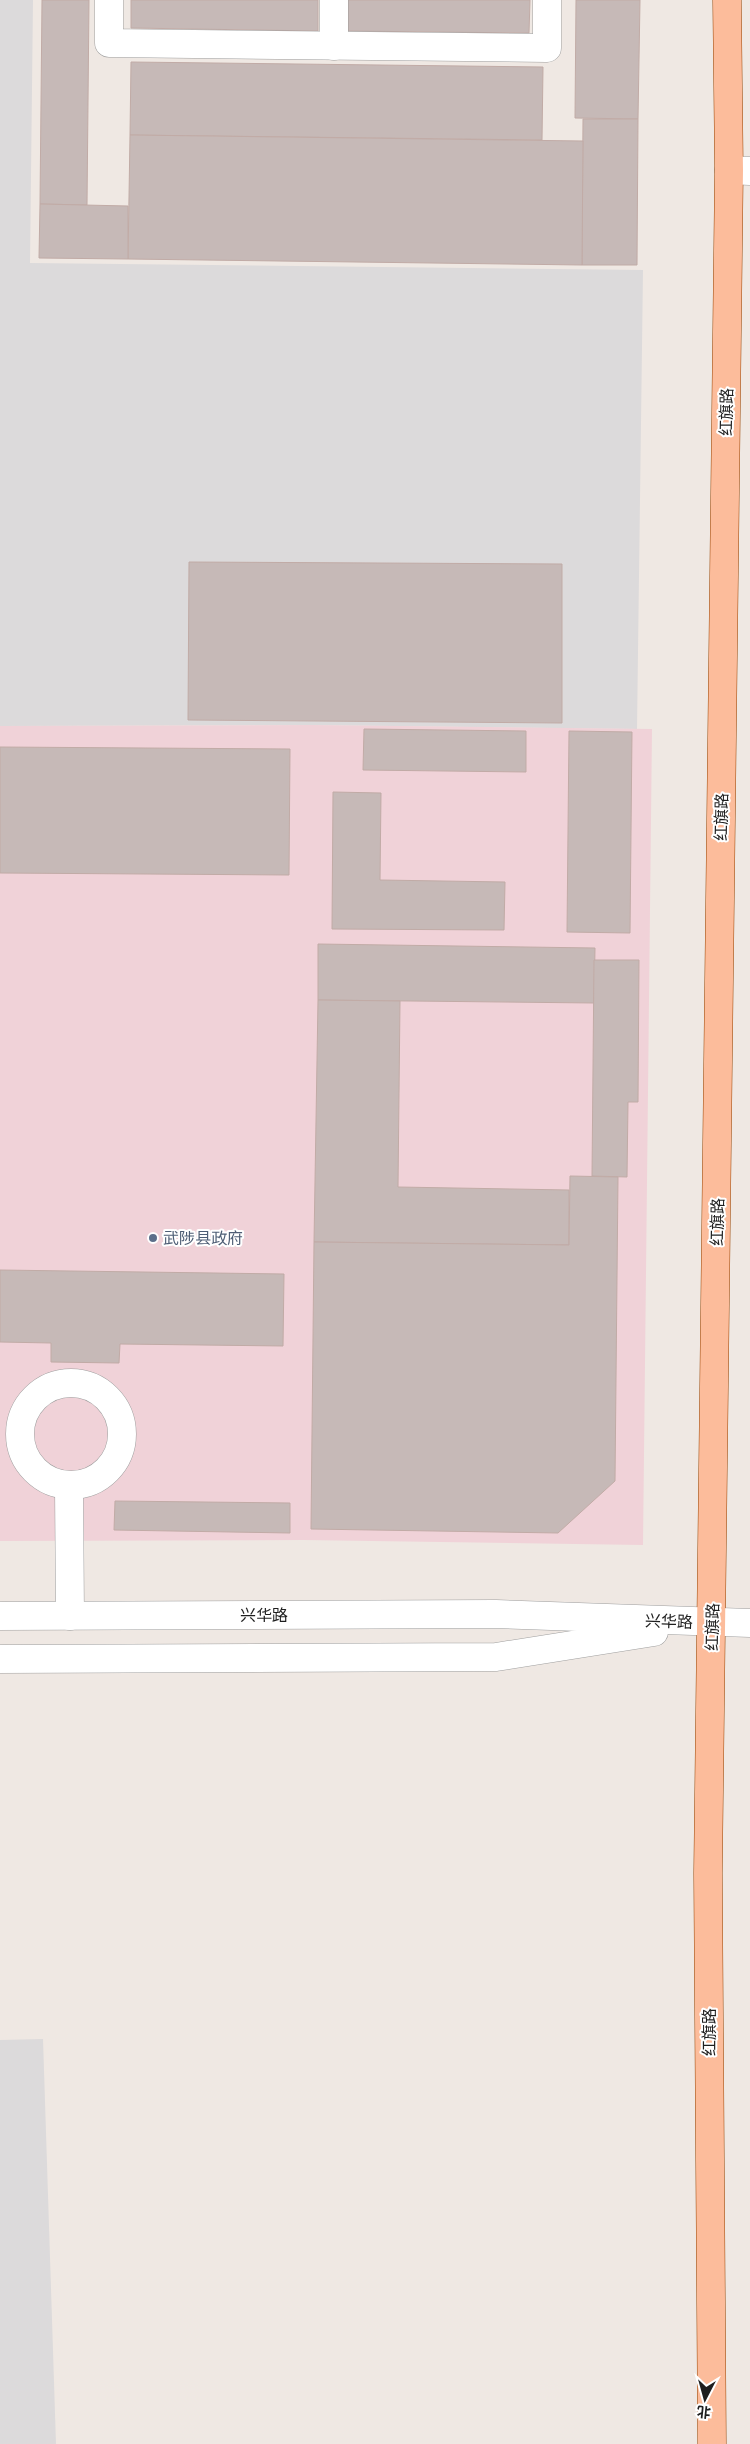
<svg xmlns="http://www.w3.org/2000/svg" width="750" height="2444" font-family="Poppins,'Noto Sans SC',sans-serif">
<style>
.residential{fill:#dcdadb}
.commercial{fill:#f0d2d8}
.building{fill:#c6b9b7;stroke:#c1aba6}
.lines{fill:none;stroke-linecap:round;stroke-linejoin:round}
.minor-casing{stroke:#9f9f9f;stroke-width:29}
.major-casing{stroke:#974300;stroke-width:29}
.minor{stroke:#fff;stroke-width:28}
.major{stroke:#fcbc9b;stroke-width:28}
.service-dot{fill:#5c6f8a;stroke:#fff;stroke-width:2}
.labels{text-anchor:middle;stroke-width:4;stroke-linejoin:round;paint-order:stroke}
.street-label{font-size:16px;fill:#1e1e1e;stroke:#fff}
.service-label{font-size:16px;fill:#4e5e75;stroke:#fff;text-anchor:start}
</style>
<rect width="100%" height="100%" fill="#efe8e3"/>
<g class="residential">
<polygon points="0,0 33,0 30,263 643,270 637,729 312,725 0,726"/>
<polygon points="43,2039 56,2444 0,2444 0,2040"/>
</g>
<polygon class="commercial" points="312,725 652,729 643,1545 303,1540 0,1541 0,726"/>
<g class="building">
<polygon points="42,0 89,0 87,205 40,204"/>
<polygon points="131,0 318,0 318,31 131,28"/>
<polygon points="348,0 530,0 529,33 348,31"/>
<polygon points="576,0 640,0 638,119 575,118"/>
<polygon points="131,62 543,67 542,140 130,135"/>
<polygon points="583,119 638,119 637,265 582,265"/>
<polygon points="130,135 583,141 582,265 128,259"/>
<polygon points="40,204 128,206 128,259 39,258"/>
<polygon points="189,562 562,564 562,723 188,720"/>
<polygon points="364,729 526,731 526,772 363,770"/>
<polygon points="569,731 632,732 630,933 567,932"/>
<polygon points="0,747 290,749 289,875 0,873"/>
<polygon points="333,792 381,793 380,880 505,882 504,930 332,929"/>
<polygon points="318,944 595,948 594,1003 318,1000"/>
<polygon points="594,960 639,960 638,1102 628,1102 627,1177 592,1176"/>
<polygon points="318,1000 400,1001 398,1187 569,1190 569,1245 314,1242"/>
<polygon points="570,1176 618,1177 615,1481 558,1533 311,1529 314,1242 569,1245"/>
<polygon points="0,1270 284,1274 283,1346 120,1344 119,1363 51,1362 51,1343 0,1342"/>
<polygon points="115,1501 290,1503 290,1533 114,1530"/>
</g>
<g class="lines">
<defs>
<g id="minor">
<polyline points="109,0 109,43 547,48 547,0"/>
<polyline points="334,46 334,0"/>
<polyline points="729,170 750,171"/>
<circle cx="71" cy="1434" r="51"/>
<polyline points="69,1486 70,1616"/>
<polyline points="0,1616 496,1614 750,1623"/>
<polyline points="0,1659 496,1657 654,1632"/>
</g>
<polyline id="major" points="712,2444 708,1873 729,170 727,0"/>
</defs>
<use href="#minor" class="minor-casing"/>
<use href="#major" class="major-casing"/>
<use href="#minor" class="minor"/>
<use href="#major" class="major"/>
</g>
<circle class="service-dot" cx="153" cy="1238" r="5"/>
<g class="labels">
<g class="street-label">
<text transform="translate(726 412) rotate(-89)" y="6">红旗路</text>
<text transform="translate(721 817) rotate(-89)" y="6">红旗路</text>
<text transform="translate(717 1222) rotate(-89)" y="6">红旗路</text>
<text x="264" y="1621">兴华路</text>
<text transform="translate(669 1621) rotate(2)" y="6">兴华路</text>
<text transform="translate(712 1627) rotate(-89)" y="6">红旗路</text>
<text transform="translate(709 2032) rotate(-90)" y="6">红旗路</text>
</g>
<g class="service-label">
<text x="163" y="1244">武陟县政府</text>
</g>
</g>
<g transform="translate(705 2399) rotate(186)" stroke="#ffffff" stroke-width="4" paint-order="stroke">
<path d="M0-4L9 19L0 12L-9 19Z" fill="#1e1e1e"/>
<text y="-8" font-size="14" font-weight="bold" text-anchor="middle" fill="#1e1e1e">北</text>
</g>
</svg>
